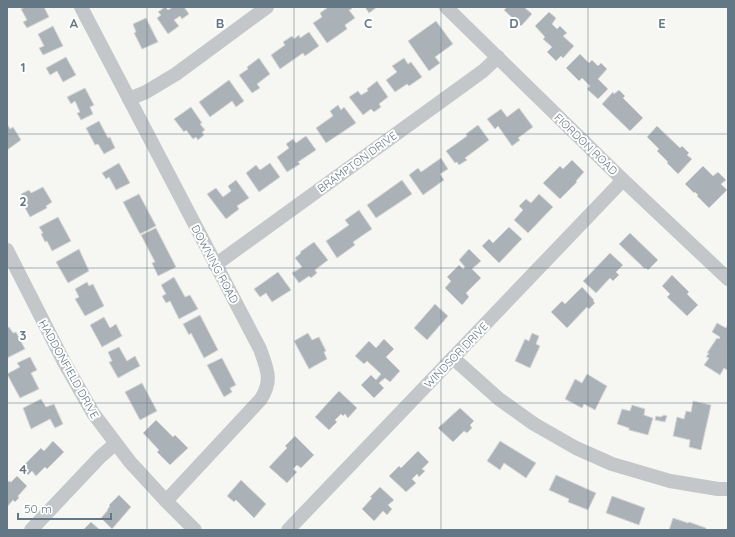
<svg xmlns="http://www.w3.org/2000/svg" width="735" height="537" font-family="Quicksand,sans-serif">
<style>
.building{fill:#aab2b8;stroke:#d7d7d5}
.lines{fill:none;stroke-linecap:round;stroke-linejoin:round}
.street{stroke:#c3c7ca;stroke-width:14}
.grid{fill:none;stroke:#647784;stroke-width:1;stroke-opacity:0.55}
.labels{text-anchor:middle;stroke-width:4;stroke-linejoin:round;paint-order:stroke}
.street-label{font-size:11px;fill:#647784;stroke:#fff}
.grid-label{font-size:13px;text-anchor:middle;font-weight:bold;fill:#647784;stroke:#fff;stroke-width:4;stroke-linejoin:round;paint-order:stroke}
</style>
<rect width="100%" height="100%" fill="#f6f6f2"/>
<g class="building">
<polygon points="25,7 44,7 49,17 27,28 23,22 27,20 21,9"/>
<polygon points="165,7 168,10 173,7 184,7 189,14 182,19 180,16 174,20 179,26 168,34 157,18 161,15 158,12"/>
<polygon points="326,7 350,7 352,9 349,10 355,18 345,25 347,29 327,43 313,23 322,17 320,13 327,8"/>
<polygon points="365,7 377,7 369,13"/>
<polygon points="507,7 524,7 532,14 521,26 504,10"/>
<polygon points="549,12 556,18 552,24 557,29 560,26 567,33 563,36 574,46 563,58 561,56 556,61 547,52 552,47 543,39 545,37 535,26"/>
<polygon points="146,18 158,42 142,49 134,33 136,32 133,24"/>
<polygon points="436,21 453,44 435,57 440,63 429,71 408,41"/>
<polygon points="53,26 63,46 43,55 39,48 44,46 38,34"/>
<polygon points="309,32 319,46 305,56 303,53 280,69 271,55 285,45 283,42 292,36 294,39 299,35 300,38"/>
<polygon points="580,54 589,63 592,60 598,66 601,63 607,69 598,79 608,89 598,99 587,89 590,86 582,78 579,81 566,68"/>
<polygon points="66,57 76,75 63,82 57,71 50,75 46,68"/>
<polygon points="259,58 270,74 257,84 260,88 252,93 239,75 248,69 247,67"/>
<polygon points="404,58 408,64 411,62 422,77 409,86 407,84 395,92 386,80 397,72 392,66"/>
<polygon points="229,80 244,101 236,107 232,101 210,117 199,102"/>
<polygon points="377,81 388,97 379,104 381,107 374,112 371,109 363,115 349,97 358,91 361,95 368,91 367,89"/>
<polygon points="85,88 94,105 90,107 93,114 81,120 77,113 80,112 75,101 71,104 67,97"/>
<polygon points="619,90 625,96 623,98 643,118 630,131 602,104 613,92 614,94"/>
<polygon points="338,105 341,110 344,107 356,123 326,143 316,128 333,116 330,111"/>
<polygon points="191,107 202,123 200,124 205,130 202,132 204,135 198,140 196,137 193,139 186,130 184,132 174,119"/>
<polygon points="519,108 533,127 518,138 520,140 512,146 498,126 495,129 487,119 501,109 507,117"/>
<polygon points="99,121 108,138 110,137 115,148 104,154 98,144 95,145 86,128"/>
<polygon points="7,124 10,129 13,127 21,140 7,150"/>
<polygon points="478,125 489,140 465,158 467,160 459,165 457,162 455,163 446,151 467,136 466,134"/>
<polygon points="657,126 680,148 682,146 689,153 687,155 692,159 678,174 667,163 668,162 657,151 659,149 647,137"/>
<polygon points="306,136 316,150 298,162 300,164 287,172 277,157 289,148 286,144 293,139 296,143"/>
<polygon points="441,158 448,169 440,174 444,180 423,195 409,175 418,168 421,172"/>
<polygon points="572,160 584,172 576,181 577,182 560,199 543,183 560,166 563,169"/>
<polygon points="119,163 130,183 116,190 109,177 106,179 102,173"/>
<polygon points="270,163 280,177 259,192 246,173 256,165 260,170"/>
<polygon points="703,166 713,176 718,172 726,180 721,184 727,190 709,208 697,196 698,195 695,192 694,193 685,184"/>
<polygon points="236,180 249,198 237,206 239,209 226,219 207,194 216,188 223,197 231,191 228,186"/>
<polygon points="402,180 412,194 376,218 367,205"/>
<polygon points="43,187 52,202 46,206 47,208 30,217 24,206 26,205 21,194 29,190 31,193"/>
<polygon points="139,194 156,226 140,234 123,202"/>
<polygon points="539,194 553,207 528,233 514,220 523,210 519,206 526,199 531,203"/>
<polygon points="359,210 372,229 353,242 355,245 337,258 326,241 349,225 345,220"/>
<polygon points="58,217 71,241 52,251 47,241 45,242 41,234 43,233 39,227"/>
<polygon points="509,227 522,239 499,263 482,246 489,239 493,243"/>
<polygon points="156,228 176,267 158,276 152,263 155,262 141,235"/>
<polygon points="630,233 658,260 648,270 646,268 645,269 619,244"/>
<polygon points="314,242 328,260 315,270 317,273 311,278 309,276 299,283 292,273 302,267 295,258 301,253 300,252"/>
<polygon points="79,249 89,271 68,283 56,262"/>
<polygon points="469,249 481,261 472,269 481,278 466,293 469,297 462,305 445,288 451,281 447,277 459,265 463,269 465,267 459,260"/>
<polygon points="610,253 623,265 616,272 619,275 613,281 610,278 596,293 583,281"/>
<polygon points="278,272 291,290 272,302 266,293 260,297 254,289"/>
<polygon points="672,275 689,292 687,294 698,305 687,316 667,297 670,294 662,286"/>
<polygon points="174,277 185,297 190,295 198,309 179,319 170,301 166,303 162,296 166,294 161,285"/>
<polygon points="87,282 89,286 93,284 104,306 85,316 75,299 79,297 75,289"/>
<polygon points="582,287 594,300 593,301 595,303 589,309 587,307 567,328 551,312 562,301 565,304"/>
<polygon points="435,304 448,316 427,340 414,328"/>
<polygon points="200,315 218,350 204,358 191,333 189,335 183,324"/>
<polygon points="104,317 110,328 116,324 122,336 102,347 90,325"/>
<polygon points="717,323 726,328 728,324 728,368 727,370 724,368 720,375 704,365 709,358 706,357 709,353 707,353 717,338 719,339 720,337 712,332"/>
<polygon points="9,327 13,333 16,332 25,349 7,358 7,328"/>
<polygon points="308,333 312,340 319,337 326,351 324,352 327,359 309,369 294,341"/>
<polygon points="532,333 539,336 536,344 540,346 530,368 515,361 525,339 529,341"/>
<polygon points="384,339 394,349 386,357 400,371 390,382 385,378 379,383 384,388 374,398 361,385 371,375 376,380 381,374 367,361 364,364 355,356 369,341 376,348"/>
<polygon points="119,347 127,361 135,356 140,366 118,378 109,362 112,361 108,352"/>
<polygon points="30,357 37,370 31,373 39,389 20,398 7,374 20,367 17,363"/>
<polygon points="222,358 236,385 230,388 232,392 224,397 207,365"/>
<polygon points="587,374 607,386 595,410 584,404 582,408 565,399 575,379 582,383"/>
<polygon points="142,383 157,411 140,420 125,392"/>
<polygon points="339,391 357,408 348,418 345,414 343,416 341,414 335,420 337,422 329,430 315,417"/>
<polygon points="41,399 46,407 54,404 63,424 55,428 50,419 31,429 23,408"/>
<polygon points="693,401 711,405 701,450 689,447 690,440 673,436 677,417 684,419 686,411 691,412"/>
<polygon points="632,405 645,409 644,415 653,418 648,435 629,430 629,428 617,424 622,409 630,411"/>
<polygon points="460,408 474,421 470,425 472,428 467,433 464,431 453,442 438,428"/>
<polygon points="664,415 667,416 665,422 655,420 656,416 661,417"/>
<polygon points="156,420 173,437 175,435 188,448 170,465 157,452 159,450 143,433"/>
<polygon points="295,436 314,455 301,468 297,465 293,469 297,472 287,483 269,467 287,448 285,446"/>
<polygon points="53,441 64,452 47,469 45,467 36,476 32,471 28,475 21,468 41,448 44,451"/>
<polygon points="500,441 536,463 526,478 504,463 500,470 487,461"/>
<polygon points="418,451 429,462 422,469 425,471 419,477 417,474 412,479 416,483 406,492 389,476 399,466 401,468"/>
<polygon points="556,475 596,493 588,510 568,502 569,499 549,490"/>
<polygon points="17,476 27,486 18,496 19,498 15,502 13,500 7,507 7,483 9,481 11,482"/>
<polygon points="241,480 266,504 254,518 236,500 234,502 227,496"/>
<polygon points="380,487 394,500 388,505 392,509 387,515 383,511 374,521 362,509 372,498 370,497"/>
<polygon points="119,495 131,507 112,529 101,518 108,510 107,510 110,506 109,505"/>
<polygon points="612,496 645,508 639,525 606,513"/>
<polygon points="673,518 688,523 689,522 706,528 706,530 669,530"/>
<polygon points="91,522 100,530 83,530"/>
</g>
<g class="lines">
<g class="street">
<path d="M81,7L260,349C267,369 273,380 261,399L166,501"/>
<polyline points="446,7 623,180 728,279"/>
<polyline points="129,99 146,92 176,74 267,7"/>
<polyline points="7,250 64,362 93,413 130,462 166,501 195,530"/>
<polyline points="215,265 483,71 498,57"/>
<polyline points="453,358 499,399 534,424 576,448 612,464 670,481 718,489 728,489"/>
<polyline points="31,530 100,457 115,444"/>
<polyline points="288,530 623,180"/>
</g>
</g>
<path class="grid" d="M147,7V530M294,7V530M441,7V530M588,7V530M7,134H728M7,268H728M7,403H728"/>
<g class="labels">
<g class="street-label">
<text transform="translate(586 144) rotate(44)" y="4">FIORDON ROAD</text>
<text transform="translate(357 162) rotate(-36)" y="4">BRAMPTON DRIVE</text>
<text transform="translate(215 264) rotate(62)" y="4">DOWNING ROAD</text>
<text transform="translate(456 355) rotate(-46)" y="4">WINDSOR DRIVE</text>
<text transform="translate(69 369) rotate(61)" y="4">HADDONFIELD DRIVE</text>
</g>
</g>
<g class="grid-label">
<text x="74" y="28">A</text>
<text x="220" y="28">B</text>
<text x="368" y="28">C</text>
<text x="514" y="28">D</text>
<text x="662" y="28">E</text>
<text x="23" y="72">1</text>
<text x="23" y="206">2</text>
<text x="23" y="340">3</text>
<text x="23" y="474">4</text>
</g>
<rect width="735" height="537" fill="none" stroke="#647784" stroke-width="16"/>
<path d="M18 513v6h93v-6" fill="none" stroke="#647784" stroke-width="2"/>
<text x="24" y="513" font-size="12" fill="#647784" stroke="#ffffff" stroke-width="3" paint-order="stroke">50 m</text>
</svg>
